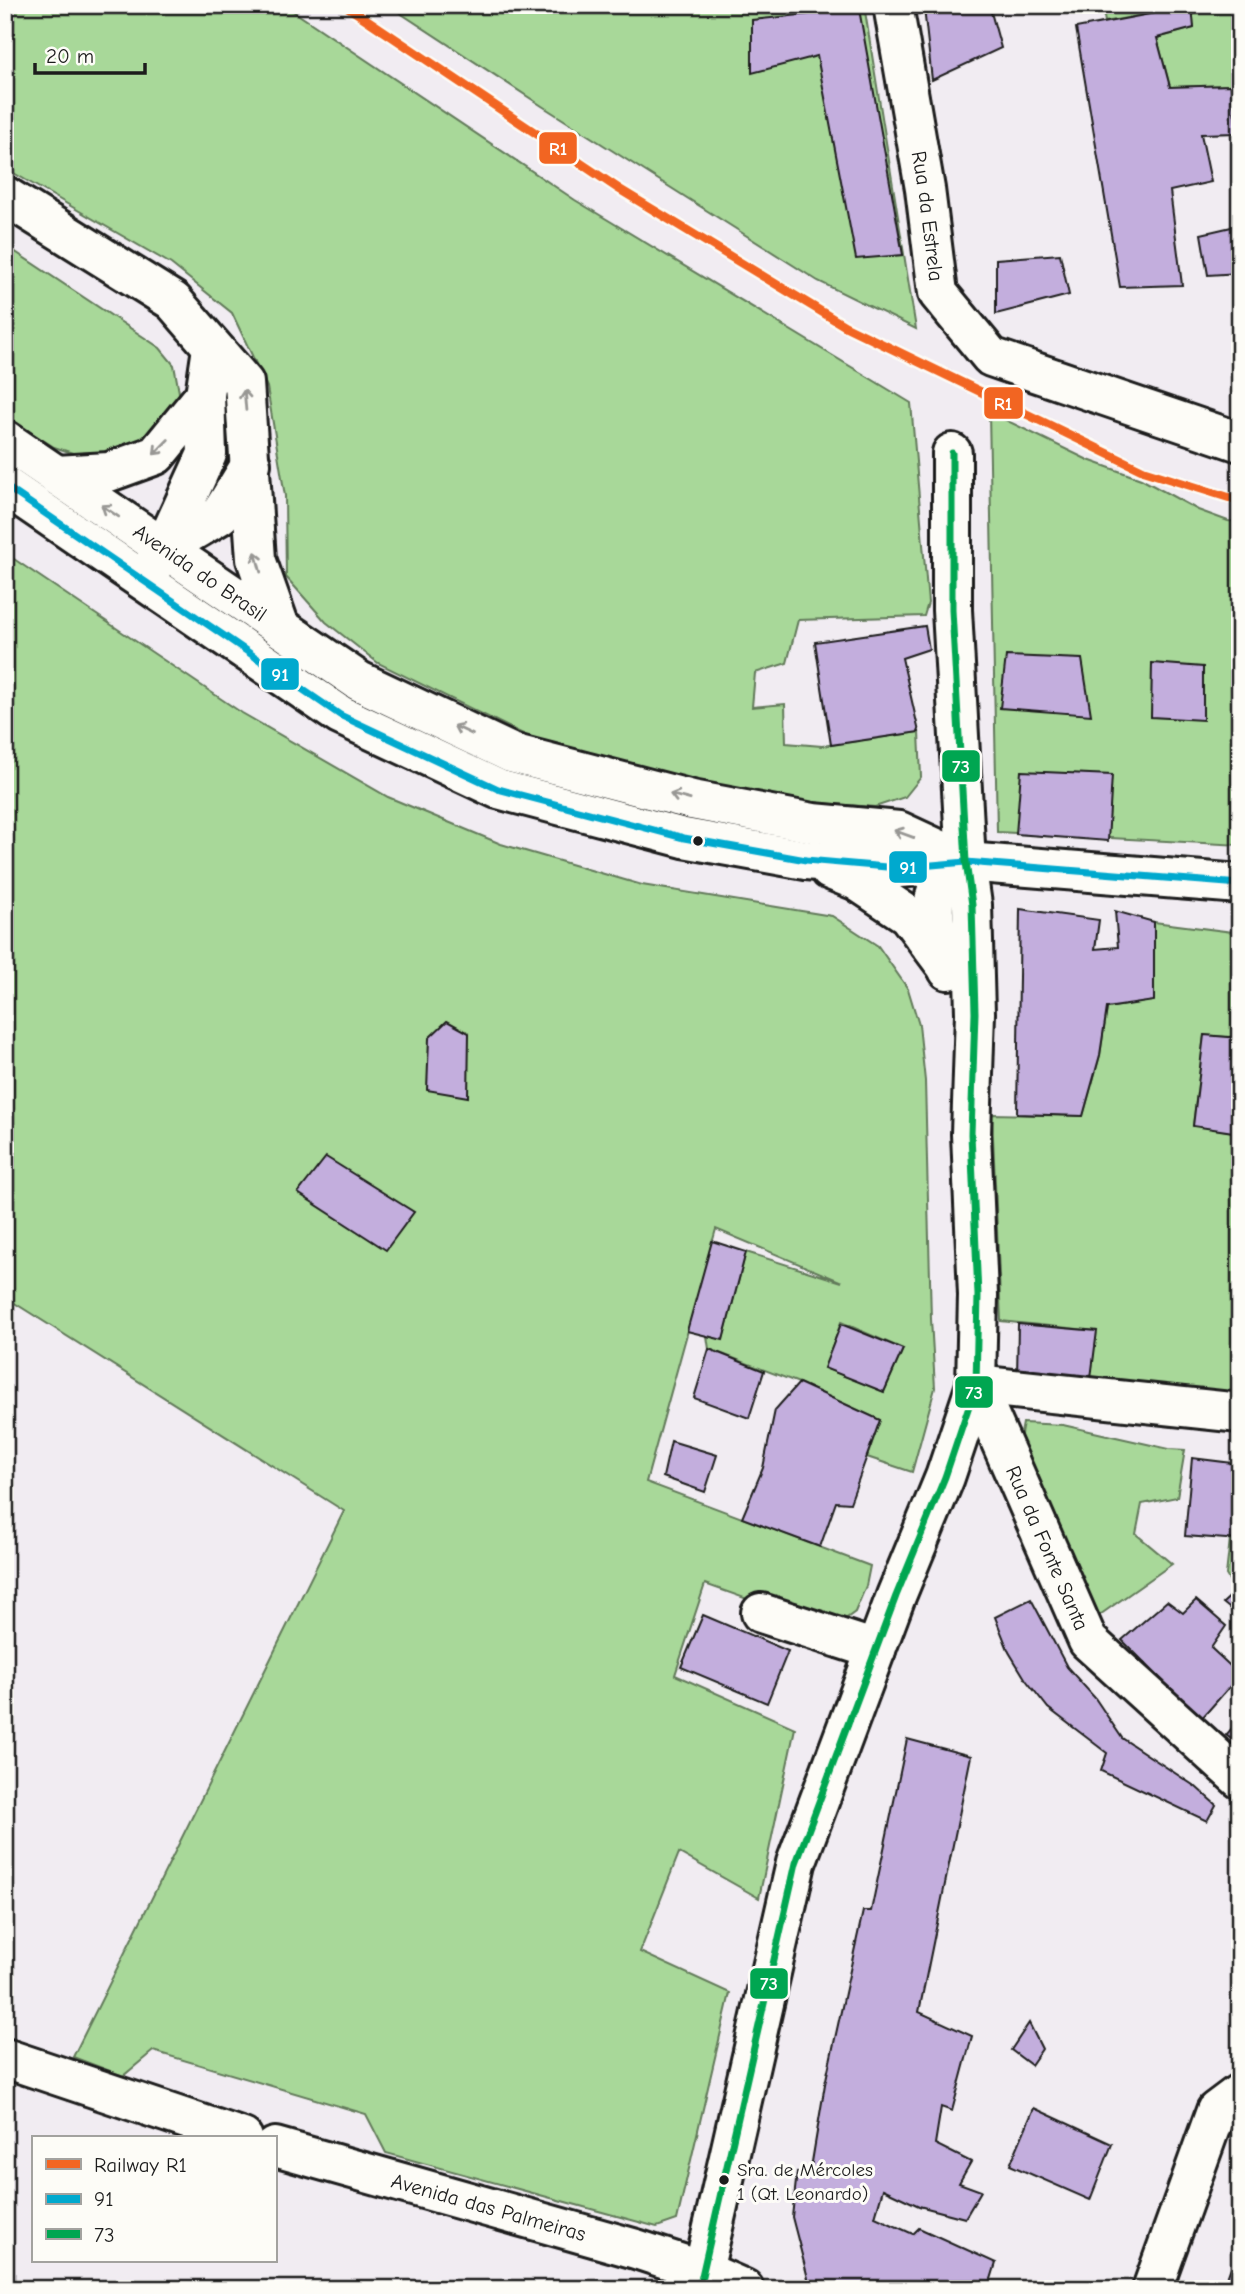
<svg xmlns="http://www.w3.org/2000/svg" width="1245" height="2294" font-family="'Comic Neue',sans-serif">
<style>
.green{fill:#a8d899;stroke:#627a5a;stroke-width:2;fill-rule:evenodd}
.building{fill:#c3aedd;stroke:#1c1c1c;stroke-width:2}
.lines{fill:none;stroke-linecap:round;stroke-linejoin:round}
.minor-casing{stroke:#1c1c1c;stroke-width:44}
.major-casing{stroke:#1c1c1c;stroke-width:44}
.minor{stroke:#fdfcf7;stroke-width:38}
.major{stroke:#fdfcf7;stroke-width:38}
.bus-1-casing{stroke:#fdfcf7;stroke-width:12}
.bus-2-casing{stroke:#fdfcf7;stroke-width:12}
.bus-1{stroke:#00a9ce;stroke-width:7}
.bus-2{stroke:#00a651;stroke-width:7}
.rail-1-casing{stroke:#fdfcf7;stroke-width:14}
.rail-1{stroke:#f26522;stroke-width:9}
.oneway{stroke:#989794}
.bus-dot{fill:#1c1c1c;stroke:#fdfcf7;stroke-width:2.5}
.labels{text-anchor:middle;stroke-width:6;stroke-linejoin:round;paint-order:stroke}
.bus-label{font-size:19px;fill:#1c1c1c;stroke:#fdfcf7;text-anchor:start}
.street-label{font-size:21px;fill:#1c1c1c;stroke:#fdfcf7}
.line-badge{stroke:#fdfcf7;stroke-width:2.5}
.badge-label{font-size:19px;text-anchor:middle;font-weight:bold;fill:#fff}
</style>
<rect width="100%" height="100%" fill="#f1ecf2"/>
<filter id="ink" filterUnits="userSpaceOnUse"><feTurbulence type="fractalNoise" baseFrequency=".0143" numOctaves="2"/><feDisplacementMap in="SourceGraphic" scale="14" xChannelSelector="R" yChannelSelector="G"/><feConvolveMatrix kernelMatrix="1 2 1 2 8 2 1 2 1" color-interpolation-filters="sRGB"/></filter>
<g filter="url(#ink)">
<g class="green">
<polygon points="5,5 284,5 575,200 911,403 928,603 924,616 798,620 787,663 755,673 752,707 785,704 786,743 822,746 919,732 921,777 905,797 875,807 724,796 619,767 527,736 378,663 326,622 286,577 285,496 267,387 232,313 171,264 5,168"/>
<polygon points="388,5 864,5 916,329 818,281 542,106"/>
<polygon points="1102,5 1240,5 1240,133 1237,133 1231,85 1170,87 1157,38 1194,28 1192,6 1105,22"/>
<polygon points="5,245 160,348 174,365 181,403 157,437 101,457 79,455 54,447 5,416"/>
<polygon points="989,412 1088,460 1141,479 1198,510 1228,521 1240,522 1240,845 997,832"/>
<path d="M5,553L242,713L388,797L501,844L642,885L832,916L878,946L908,989L919,1025L925,1081L931,1319L935,1388L912,1472L867,1457L880,1420L799,1383L709,1349L707,1336L723,1339L746,1252L842,1282L716,1229L646,1482L870,1566L866,1586L855,1612L832,1629L705,1584L675,1675L795,1728L759,1898L679,1853L640,1952L730,1993L677,2220L657,2227L386,2153L366,2114L153,2051L123,2076L73,2057L344,1511L5,1297ZM841,1322L903,1349L884,1392L825,1368Z"/>
<polygon points="1154,922 1240,933 1240,1038 1204,1035 1193,1125 1240,1133 1240,1401 1090,1386 1096,1331 1001,1321 992,1114 1083,1116 1100,1055 1107,1008 1154,1000"/>
<polygon points="1023,1423 1063,1425 1169,1449 1185,1450 1177,1497 1142,1504 1136,1534 1172,1564 1094,1619 1019,1445"/>
<polygon points="1230,1539 1240,1540 1240,1597 1226,1575"/>
</g>
<g class="building">
<polygon points="934,5 989,5 1001,48 932,80 924,8"/>
<polygon points="1192,6 1194,28 1157,38 1170,87 1231,85 1237,133 1201,134 1211,182 1170,191 1182,285 1120,287 1076,28"/>
<polygon points="859,9 903,255 856,259 817,56 752,73 752,20"/>
<polygon points="1240,225 1240,273 1208,275 1201,234"/>
<polygon points="1060,254 1069,295 996,314 996,259"/>
<polygon points="925,626 929,649 902,658 919,732 831,745 815,642"/>
<polygon points="1006,656 1082,659 1091,715 1000,708"/>
<polygon points="1152,663 1203,667 1203,720 1151,717"/>
<polygon points="1021,771 1112,775 1108,841 1016,834"/>
<polygon points="1020,909 1099,920 1095,949 1118,947 1115,911 1154,922 1154,1001 1107,1008 1100,1055 1083,1116 1017,1114"/>
<polygon points="447,1021 469,1033 468,1097 427,1090 429,1038"/>
<polygon points="1204,1035 1240,1038 1240,1133 1193,1126"/>
<polygon points="326,1157 414,1212 386,1250 298,1193"/>
<polygon points="712,1241 746,1252 723,1340 687,1331"/>
<polygon points="841,1324 903,1349 884,1392 824,1368"/>
<polygon points="1018,1324 1097,1331 1090,1386 1017,1377"/>
<polygon points="709,1349 764,1371 749,1418 694,1398"/>
<polygon points="799,1383 880,1420 850,1503 836,1502 820,1547 742,1518 763,1468 775,1410"/>
<polygon points="671,1441 717,1455 705,1492 663,1477"/>
<polygon points="1192,1458 1240,1464 1240,1540 1185,1536"/>
<polygon points="1235,1592 1240,1597 1240,1617 1223,1603"/>
<polygon points="1031,1599 1067,1667 1095,1698 1122,1738 1196,1787 1216,1805 1207,1821 1101,1771 1107,1753 1048,1708 1026,1680 1009,1652 995,1617"/>
<polygon points="1196,1600 1226,1626 1211,1648 1240,1675 1201,1719 1122,1640 1167,1601 1183,1613"/>
<polygon points="703,1615 788,1651 767,1703 681,1667"/>
<polygon points="1240,1719 1240,1745 1226,1735"/>
<polygon points="907,1739 971,1756 919,2012 972,2036 952,2111 941,2107 935,2144 971,2162 959,2183 981,2191 965,2218 919,2206 883,2189 875,2217 913,2234 919,2228 996,2263 988,2289 824,2289 809,2282 792,2217 797,2172 810,2174 825,2084 863,1911 871,1911"/>
<polygon points="1029,2023 1042,2049 1031,2065 1011,2050"/>
<polygon points="1034,2108 1112,2144 1090,2200 1010,2165"/>
<polygon points="1238,2248 1240,2249 1240,2289 1223,2289"/>
</g>
<g class="lines">
<defs>
<g id="minor">
<path id="s1" d="M893,5L925,189L938,293L991,357L1240,442"/>
<polyline points="5,196 173,301 244,383 256,559 280,627"/>
<polyline points="56,475 109,472 156,455 205,395"/>
<polyline points="164,548 220,515 251,464"/>
<polyline points="146,576 164,548 207,454 205,395 212,348"/>
<polyline points="966,862 1240,884"/>
<path d="M948,970C941,946 925,907 940,884C945,876 958,868 966,862"/>
<path id="s2" d="M976,1385L1088,1641L1240,1779"/>
<polyline points="976,1385 1240,1413"/>
<polyline points="761,1613 876,1650"/>
<polyline points="5,2058 243,2138"/>
<path id="s3" d="M275,2147L636,2249L703,2271L744,2289"/>
<polyline points="699,2289 796,1863 896,1596 945,1477 976,1385 978,1295 971,1134 975,1013 972,905 966,862 952,610 952,453"/>
<polyline points="1152,2289 1216,2111 1240,2093"/>
</g>
<g id="major">
<path id="s4" d="M5,440L359,681L511,753L692,800L813,823L899,831L966,862"/>
<polyline points="5,486 340,715 498,789 684,838 806,860 898,868 964,862"/>
<polyline points="830,870 857,881 908,915 947,967"/>
</g>
</defs>
<use href="#minor" class="minor-casing"/>
<use href="#major" class="major-casing"/>
<use href="#minor" class="minor"/>
<use href="#major" class="major"/>
<defs>
<polyline id="bus-1" points="5,486 340,715 498,789 684,838 806,860 898,868 966,862 1240,884"/>
<polyline id="bus-2" points="699,2289 796,1863 896,1596 945,1477 976,1385 978,1295 971,1134 975,1013 972,905 966,862 952,610 952,453"/>
</defs>
<use href="#bus-1" class="bus-1-casing"/>
<use href="#bus-2" class="bus-2-casing"/>
<use href="#bus-1" class="bus-1"/>
<use href="#bus-2" class="bus-2"/>
<defs>
<polyline id="rail-1" points="345,5 619,189 845,326 1144,471 1240,501"/>
</defs>
<use href="#rail-1" class="rail-1-casing"/>
<use href="#rail-1" class="rail-1"/>
</g>
<defs><path id="oneway-shaft" d="M-6 0H5M1.5-3L5.5 0L1.5 3" fill="none" stroke-width="1.6" stroke-linecap="round" stroke-linejoin="round" transform="scale(1.75)"/></defs>
<g class="oneway">
<use href="#oneway-shaft" transform="translate(245 400) rotate(-95)"/>
<use href="#oneway-shaft" transform="translate(161 447) rotate(134)"/>
<use href="#oneway-shaft" transform="translate(110 511) rotate(-146)"/>
<use href="#oneway-shaft" transform="translate(258 562) rotate(-105)"/>
<use href="#oneway-shaft" transform="translate(463 730) rotate(-155)"/>
<use href="#oneway-shaft" transform="translate(680 797) rotate(-165)"/>
<use href="#oneway-shaft" transform="translate(904 834) rotate(-160)"/>
</g>
</g>
<g class="bus-dot">
<circle cx="698" cy="841" r="6"/>
<circle cx="724" cy="2180" r="6"/>
</g>
<g class="labels">
<g class="bus-label">
<text x="737" y="2176">Sra. de Mércoles<tspan x="737" dy="24">1 (Qt. Leonardo)</tspan></text>
</g>
<g class="street-label">
<text dy="7" stroke="none"><textPath href="#s1" startOffset="214">Rua da Estrela</textPath></text>
<text dy="7" stroke="none"><textPath href="#s4" startOffset="236">Avenida do Brasil</textPath></text>
<text dy="7" stroke="none"><textPath href="#s2" startOffset="178">Rua da Fonte Santa</textPath></text>
<text dy="7" stroke="none"><textPath href="#s3" startOffset="222">Avenida das Palmeiras</textPath></text>
</g>
</g>
<g class="line-badge">
<rect x="538" y="131" width="40" height="34" rx="7" fill="#f26522"/>
<rect x="983" y="386" width="41" height="34" rx="7" fill="#f26522"/>
<rect x="260" y="657" width="40" height="34" rx="7" fill="#00a9ce"/>
<rect x="941" y="749" width="40" height="34" rx="7" fill="#00a651"/>
<rect x="888" y="850" width="40" height="34" rx="7" fill="#00a9ce"/>
<rect x="954" y="1375" width="40" height="34" rx="7" fill="#00a651"/>
<rect x="749" y="1967" width="40" height="33" rx="7" fill="#00a651"/>
</g>
<g class="badge-label">
<text x="558" y="155">R1</text>
<text x="1003" y="410">R1</text>
<text x="280" y="681">91</text>
<text x="961" y="773">73</text>
<text x="908" y="874">91</text>
<text x="974" y="1399">73</text>
<text x="769" y="1990">73</text>
</g>
<rect width="1245" height="2294" fill="none" stroke="#fdfcf7" stroke-width="28"/>
<rect x="14" y="14" width="1217" height="2266" fill="none" stroke="#1c1c1c" stroke-width="2.5" filter="url(#ink)"/>
<rect x="32" y="2136" width="245" height="126" fill="#fdfcf7" stroke="#a3a29f" stroke-width="2"/>
<rect x="46" y="2159" width="35" height="10" fill="#f26522" stroke="#a3a29f" stroke-width="2"/>
<text x="94" y="2172" font-size="21" fill="#1c1c1c">Railway R1</text>
<rect x="46" y="2194" width="35" height="10" fill="#00a9ce" stroke="#a3a29f" stroke-width="2"/>
<text x="94" y="2206" font-size="21" fill="#1c1c1c">91</text>
<rect x="46" y="2229" width="35" height="10" fill="#00a651" stroke="#a3a29f" stroke-width="2"/>
<text x="94" y="2242" font-size="21" fill="#1c1c1c">73</text>
<path d="M35 63v10h110v-10" fill="none" stroke="#1c1c1c" stroke-width="3.5"/>
<text x="46" y="63" font-size="21" fill="#1c1c1c" stroke="#fdfcf7" stroke-width="5" paint-order="stroke">20 m</text>
</svg>
